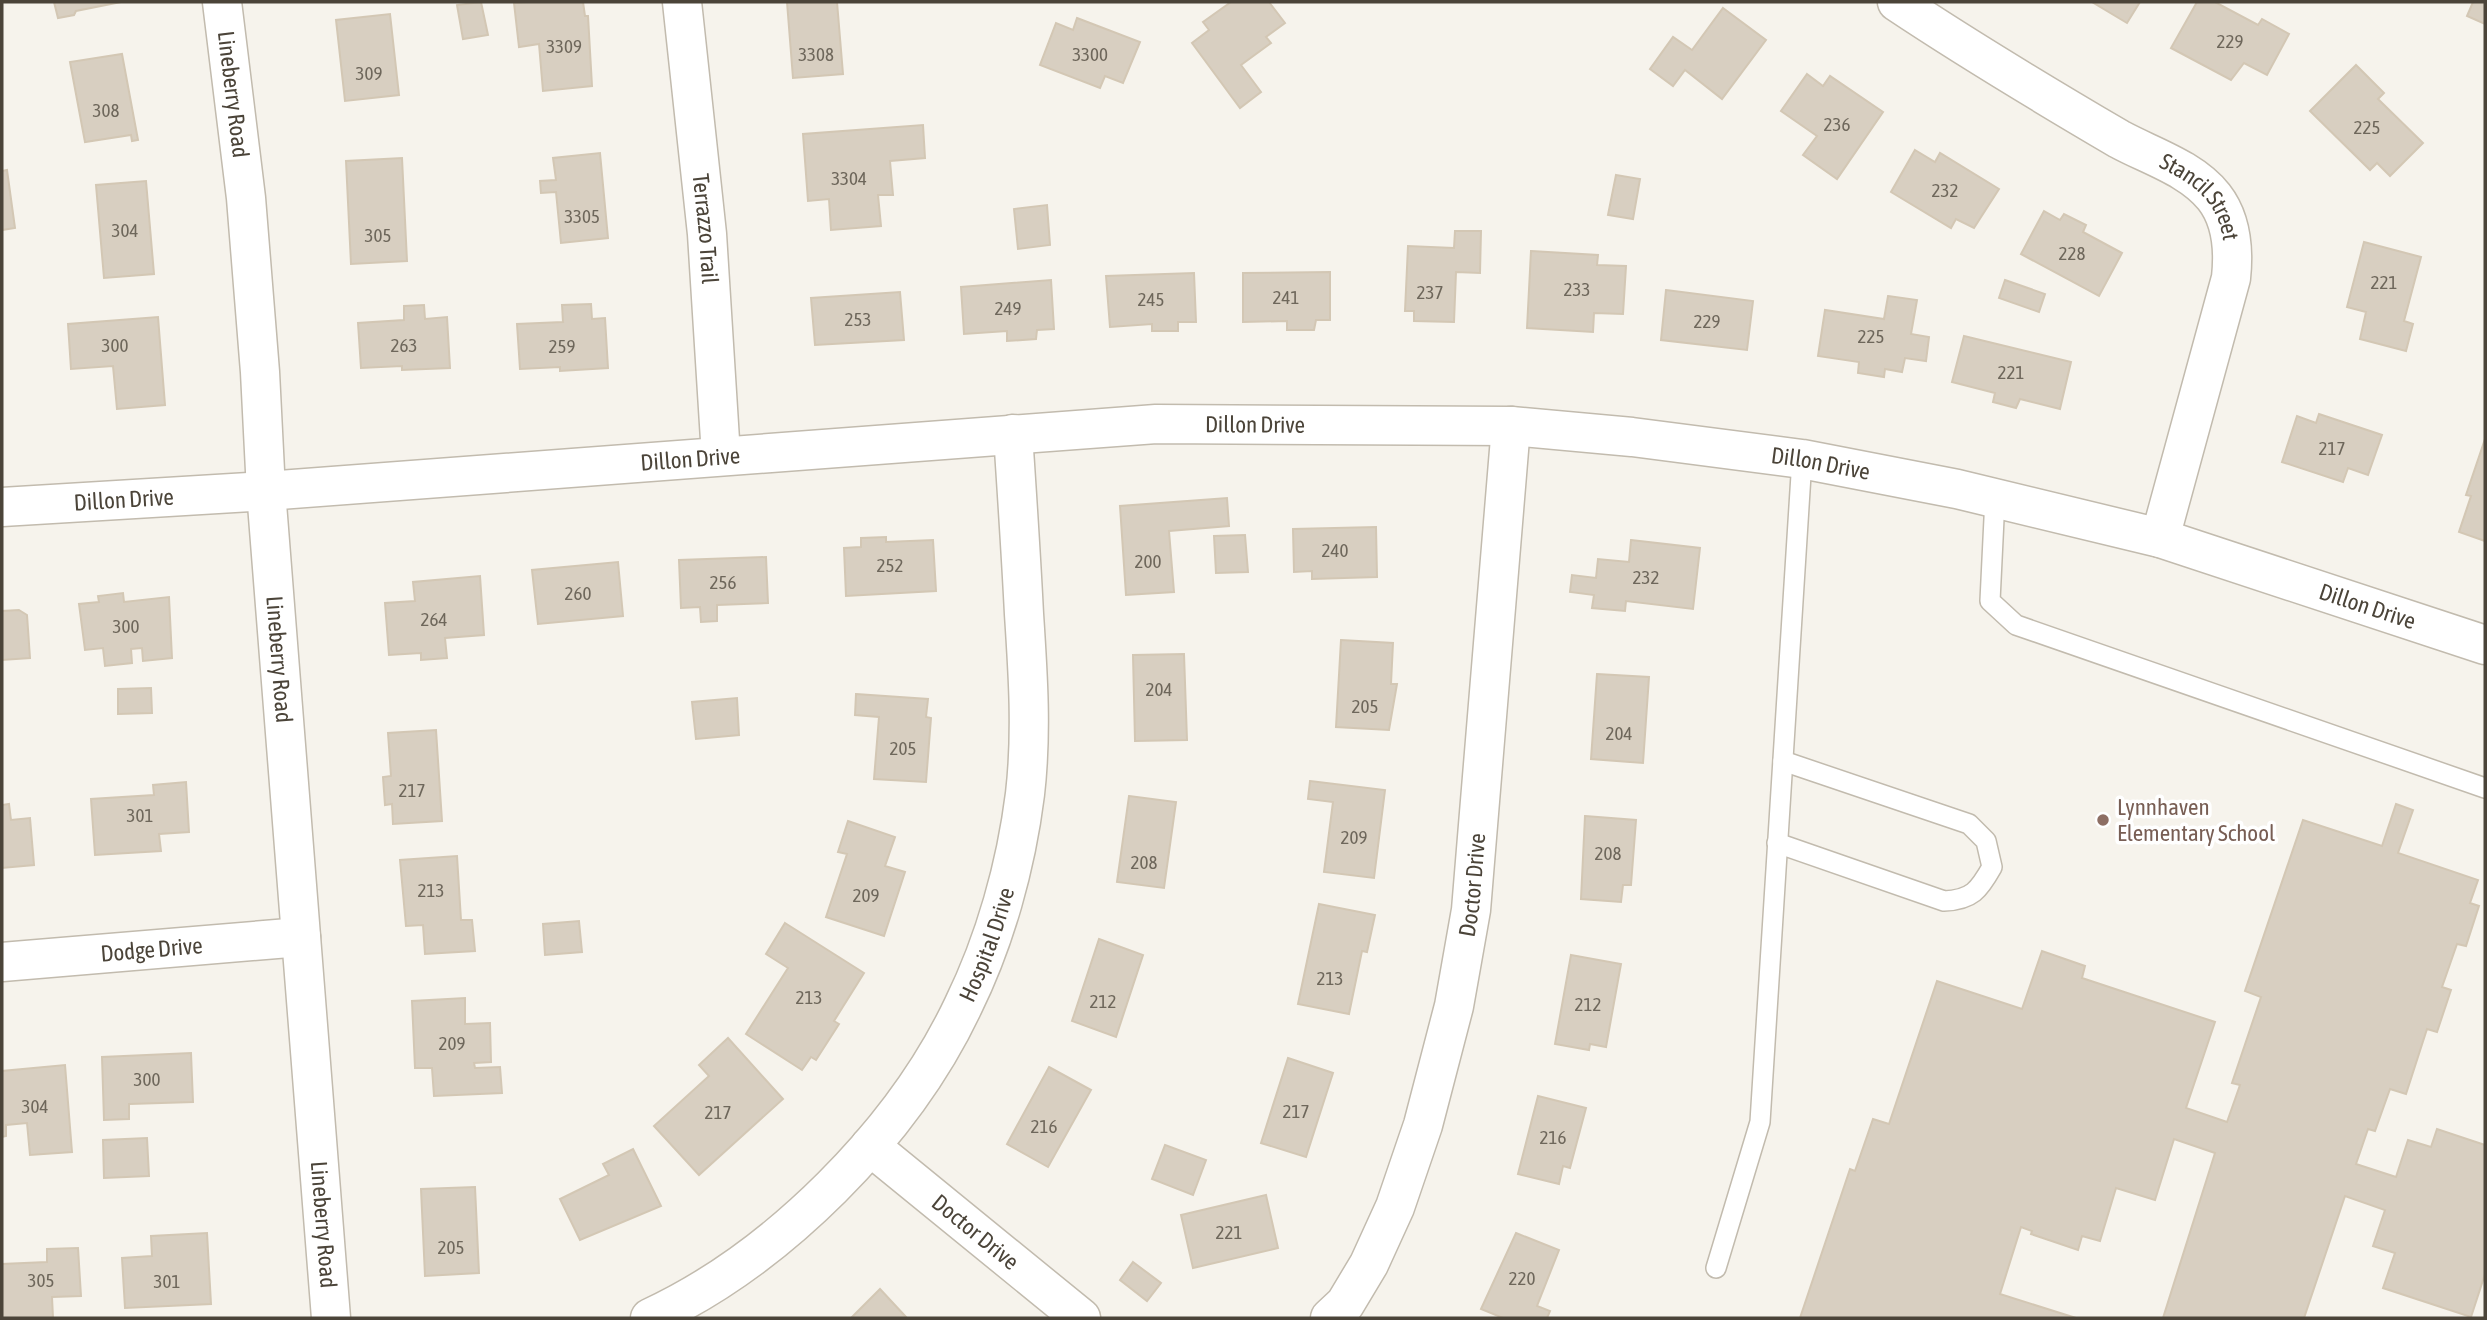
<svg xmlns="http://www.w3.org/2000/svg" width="2487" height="1320" font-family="'Asap Condensed',sans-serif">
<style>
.building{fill:#d8cfc1;stroke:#d3c7b4;stroke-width:2}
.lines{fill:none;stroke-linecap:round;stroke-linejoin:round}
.lane-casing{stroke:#c2bbae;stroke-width:22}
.street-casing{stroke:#c2bbae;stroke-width:41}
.lane{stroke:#fff;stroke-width:19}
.street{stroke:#fff;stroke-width:38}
.education-dot{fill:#8d6e63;stroke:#fff;stroke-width:2.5}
.labels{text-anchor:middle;stroke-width:7;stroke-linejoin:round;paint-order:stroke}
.number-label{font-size:19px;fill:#6e675b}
.street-label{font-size:23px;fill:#4b4439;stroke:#fff}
.education-label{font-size:23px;fill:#785e54;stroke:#fff;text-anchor:start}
</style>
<rect width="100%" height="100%" fill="#f6f3ec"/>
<g class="building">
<polygon points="54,2 121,2 76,11 74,15 58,18"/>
<polygon points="481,2 488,35 463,39 457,5"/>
<polygon points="528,2 583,2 585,16 588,16 592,86 543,91 539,44 519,47 514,3"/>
<polygon points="787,2 837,2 843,74 793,78"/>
<polygon points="1231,2 1269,2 1285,23 1266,37 1271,43 1241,65 1261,92 1240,108 1192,43 1209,30 1203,22"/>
<polygon points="2092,2 2140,2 2127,23"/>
<polygon points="2197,2 2215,2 2258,25 2262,19 2289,34 2267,75 2244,63 2231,80 2171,48"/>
<polygon points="2473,2 2485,2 2485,24 2467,16"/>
<polygon points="1723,8 1766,40 1722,99 1685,70 1673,86 1650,69 1673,37 1692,50"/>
<polygon points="390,14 399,95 345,101 336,20"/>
<polygon points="1077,18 1140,42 1123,83 1105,76 1100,88 1040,65 1056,23 1073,30"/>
<polygon points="122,54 138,140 132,141 131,135 85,142 70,62"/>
<polygon points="2356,65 2384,93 2378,99 2423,143 2390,176 2377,163 2370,170 2310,111"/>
<polygon points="1807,74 1823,86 1830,76 1883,112 1837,179 1803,155 1817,136 1781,111"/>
<polygon points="923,125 925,158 890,161 893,195 878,195 881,226 831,230 829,199 808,201 803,134"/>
<polygon points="1915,150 1935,162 1940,153 1999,189 1974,228 1956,219 1951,228 1891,192"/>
<polygon points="600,153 608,238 561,243 556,192 541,193 540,181 556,180 553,158"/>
<polygon points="402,158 407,261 351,264 346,161"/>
<polygon points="7,170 15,228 2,230 2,171"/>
<polygon points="1616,175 1640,179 1633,219 1608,215"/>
<polygon points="146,181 154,274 104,278 96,185"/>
<polygon points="1047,205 1050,245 1018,249 1014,209"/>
<polygon points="2044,211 2060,220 2064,214 2086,225 2083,232 2122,253 2099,296 2021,254"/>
<polygon points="1455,231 1481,231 1480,273 1456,272 1454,322 1414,321 1414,311 1405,311 1408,246 1454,248"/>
<polygon points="2364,242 2421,257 2404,321 2413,324 2406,351 2360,339 2366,312 2347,307"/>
<polygon points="1531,251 1598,255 1597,265 1626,266 1623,314 1594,313 1593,332 1527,328"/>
<polygon points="1330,272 1330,320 1316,320 1314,330 1287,330 1287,321 1243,322 1243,273"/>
<polygon points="1194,273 1196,322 1178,322 1178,331 1152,331 1152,324 1110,327 1106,276"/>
<polygon points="1051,280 1054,329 1037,330 1036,339 1007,341 1007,331 964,334 961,287"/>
<polygon points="2005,280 2045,294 2039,312 1999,298"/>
<polygon points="1666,290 1753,301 1747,350 1661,340"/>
<polygon points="900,292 904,340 815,345 811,298"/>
<polygon points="1888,296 1917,300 1911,334 1929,337 1926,361 1905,358 1902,372 1885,369 1884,377 1858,373 1859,362 1818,356 1825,310 1884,319"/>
<polygon points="591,304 592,319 605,318 608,368 560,371 560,367 520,369 517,324 563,322 562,305"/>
<polygon points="424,305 425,319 447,317 450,368 402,370 402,366 361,368 358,323 404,320 404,306"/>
<polygon points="158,317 165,405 117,409 113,366 71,369 68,324"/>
<polygon points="1964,336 2071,362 2060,409 2020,399 2016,408 1993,402 1995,393 1952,382"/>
<polygon points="2319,414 2382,435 2368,475 2348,468 2343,482 2282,462 2297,416 2316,423"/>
<polygon points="2485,439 2485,541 2459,532 2471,496 2466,495"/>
<polygon points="1227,498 1229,526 1169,531 1174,592 1126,595 1120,506"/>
<polygon points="1376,527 1377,577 1312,579 1312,571 1294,572 1293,529"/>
<polygon points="1245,535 1248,572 1216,573 1214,536"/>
<polygon points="886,537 886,542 933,540 936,591 846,596 844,548 861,547 861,538"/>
<polygon points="1631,540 1700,548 1693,609 1626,601 1625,611 1592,608 1594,595 1570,592 1572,575 1596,578 1598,559 1629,562"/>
<polygon points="766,557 768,603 717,605 717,621 701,622 700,607 681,608 679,560"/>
<polygon points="618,562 623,616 538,624 532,570"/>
<polygon points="480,576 484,635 445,638 447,658 421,660 421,653 389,655 385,603 415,601 413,582"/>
<polygon points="123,593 124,602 169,597 172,658 143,661 142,648 131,649 132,663 105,666 103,648 85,650 79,604 99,602 98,596"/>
<polygon points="19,610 27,615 30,658 2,660 2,611"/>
<polygon points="1341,640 1393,643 1391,684 1397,684 1389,730 1336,727"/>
<polygon points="1184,654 1187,740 1135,741 1133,655"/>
<polygon points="1597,674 1649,677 1643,763 1591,759"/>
<polygon points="151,688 152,713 118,714 118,689"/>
<polygon points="856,694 928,699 926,717 931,718 926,782 874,779 879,717 855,715"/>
<polygon points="737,698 739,735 696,739 692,702"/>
<polygon points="436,730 442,821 393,824 392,804 385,805 383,777 391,776 388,733"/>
<polygon points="1310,781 1385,790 1374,878 1324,872 1333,802 1308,799"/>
<polygon points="186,782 189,832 159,834 161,851 95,855 91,799 154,795 153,785"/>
<polygon points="1129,796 1176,802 1164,888 1117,882"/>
<polygon points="9,804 11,820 30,818 34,865 2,868 2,805"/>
<polygon points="2396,804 2413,810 2398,853 2478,880 2470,903 2479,906 2466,946 2457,944 2442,987 2451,990 2437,1032 2427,1029 2406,1094 2390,1089 2375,1131 2368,1129 2356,1164 2396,1177 2408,1140 2431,1147 2437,1129 2485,1145 2485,1274 2471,1317 2383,1288 2395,1253 2373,1246 2385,1210 2345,1196 2304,1318 2163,1318 2215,1153 2174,1139 2155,1200 2116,1188 2100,1241 2082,1236 2078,1250 2031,1234 2032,1231 2021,1227 2000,1294 2076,1318 1800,1318 1850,1169 1855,1171 1873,1119 1889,1124 1937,981 2022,1009 2042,951 2085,966 2082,978 2215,1022 2186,1108 2227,1122 2240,1085 2232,1083 2261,997 2245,991 2303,820 2382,846"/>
<polygon points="1585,816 1636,820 1631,885 1623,885 1621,902 1581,899"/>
<polygon points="848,821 895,837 885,866 905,872 884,936 826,917 847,854 838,852"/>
<polygon points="457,856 461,920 472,920 475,951 425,954 423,925 406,926 400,860"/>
<polygon points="1319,904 1375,915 1367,952 1362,951 1349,1014 1298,1004"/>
<polygon points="579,921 582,952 545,955 543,924"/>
<polygon points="785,923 864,973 834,1021 839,1024 816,1060 811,1057 802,1070 746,1034 788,968 766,954"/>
<polygon points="1099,939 1143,955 1116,1037 1072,1021"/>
<polygon points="1571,955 1621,964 1606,1047 1590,1044 1589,1050 1555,1044"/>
<polygon points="465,998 465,1024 490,1023 491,1062 474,1063 475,1068 500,1067 502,1093 434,1096 432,1068 415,1068 412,1001"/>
<polygon points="728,1038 783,1099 699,1175 654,1126 709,1076 699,1065"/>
<polygon points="191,1053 193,1102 129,1104 129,1119 104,1120 102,1057"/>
<polygon points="1288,1058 1333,1073 1306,1157 1261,1143"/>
<polygon points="65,1065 72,1152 30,1155 27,1123 6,1125 6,1136 2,1137 2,1071"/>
<polygon points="1049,1067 1091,1090 1048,1167 1007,1144"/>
<polygon points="1538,1096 1586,1108 1570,1168 1563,1166 1559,1184 1518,1174"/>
<polygon points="147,1138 149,1176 104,1178 103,1140"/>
<polygon points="1165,1145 1206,1160 1193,1195 1152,1179"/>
<polygon points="633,1149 661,1206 580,1240 560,1199 609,1175 603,1164"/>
<polygon points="475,1187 479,1273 425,1276 421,1189"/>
<polygon points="1266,1195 1278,1248 1193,1268 1181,1215"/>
<polygon points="207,1233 211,1304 125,1308 122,1258 152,1256 151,1236"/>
<polygon points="1516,1233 1559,1250 1537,1306 1550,1311 1547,1318 1503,1318 1481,1309"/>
<polygon points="78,1248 81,1296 52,1297 53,1318 2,1318 2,1264 47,1262 47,1249"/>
<polygon points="1133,1262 1161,1283 1147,1301 1120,1280"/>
<polygon points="880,1289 907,1318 851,1318"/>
</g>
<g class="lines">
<defs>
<g id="lane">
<polyline points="1995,498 1990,601 2016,625 2485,788"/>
<path d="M1777,843L1944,901C1972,900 1979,890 1992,867L1986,841L1969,824L1783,761"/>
<polyline points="1716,1268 1760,1122 1802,459"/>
</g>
<g id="street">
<path id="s1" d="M222,2L246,198L260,372L266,491L331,1318"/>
<path id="s2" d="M682,2L707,234L721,456"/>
<path id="s3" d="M1897,2C1969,50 2044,95 2119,139C2150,156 2191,168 2214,197C2232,220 2234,250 2231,278L2160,538"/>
<path id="s4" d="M2,507L266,491L1156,424L1511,426L1632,437L1802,459L1957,489L2160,538L2485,645"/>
<path id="s5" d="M2,962L301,937"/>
<path id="s6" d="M870,1146L1081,1318"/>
<path id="s7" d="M650,1318C777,1259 903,1133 963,1006C995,941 1016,866 1025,794C1032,734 1028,674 1024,614C1021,554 1017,494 1013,434"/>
<path id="s8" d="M1330,1318L1345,1304L1369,1264L1395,1207L1423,1125L1454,1006L1471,910L1511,426"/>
</g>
</defs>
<use href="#lane" class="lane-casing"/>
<use href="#street" class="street-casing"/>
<use href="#lane" class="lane"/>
<use href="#street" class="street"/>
</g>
<circle class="education-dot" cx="2103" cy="820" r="7"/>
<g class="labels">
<g class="number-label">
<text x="2230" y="48">229</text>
<text x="564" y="53">3309</text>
<text x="816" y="61">3308</text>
<text x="1090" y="61">3300</text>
<text x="369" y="80">309</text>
<text x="106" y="117">308</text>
<text x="1837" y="131">236</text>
<text x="2367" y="134">225</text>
<text x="849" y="185">3304</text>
<text x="1945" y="197">232</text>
<text x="582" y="223">3305</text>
<text x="125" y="237">304</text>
<text x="378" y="242">305</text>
<text x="2072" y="260">228</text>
<text x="2384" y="289">221</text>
<text x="1577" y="296">233</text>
<text x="1430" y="299">237</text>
<text x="1286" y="304">241</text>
<text x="1151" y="306">245</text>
<text x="1008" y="315">249</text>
<text x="858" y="326">253</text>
<text x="1707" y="328">229</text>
<text x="1871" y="343">225</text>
<text x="115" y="352">300</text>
<text x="404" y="352">263</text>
<text x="562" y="353">259</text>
<text x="2011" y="379">221</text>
<text x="2332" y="455">217</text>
<text x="1335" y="557">240</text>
<text x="1148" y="568">200</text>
<text x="890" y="572">252</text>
<text x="1646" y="584">232</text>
<text x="723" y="589">256</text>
<text x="578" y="600">260</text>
<text x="434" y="626">264</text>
<text x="126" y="633">300</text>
<text x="1159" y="696">204</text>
<text x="1365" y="713">205</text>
<text x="1619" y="740">204</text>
<text x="903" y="755">205</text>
<text x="412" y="797">217</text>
<text x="140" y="822">301</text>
<text x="1354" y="844">209</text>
<text x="1608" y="860">208</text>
<text x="1144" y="869">208</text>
<text x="431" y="897">213</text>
<text x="866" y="902">209</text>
<text x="1330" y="985">213</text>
<text x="809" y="1004">213</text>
<text x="1103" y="1008">212</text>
<text x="1588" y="1011">212</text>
<text x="452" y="1050">209</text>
<text x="147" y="1086">300</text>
<text x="35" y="1113">304</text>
<text x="1296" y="1118">217</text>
<text x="718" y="1119">217</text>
<text x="1044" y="1133">216</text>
<text x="1553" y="1144">216</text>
<text x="1229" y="1239">221</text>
<text x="451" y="1254">205</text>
<text x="1522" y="1285">220</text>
<text x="41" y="1287">305</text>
<text x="167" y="1288">301</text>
</g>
<g class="street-label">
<text dy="8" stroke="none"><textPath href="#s1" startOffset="93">Lineberry Road</textPath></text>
<text dy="8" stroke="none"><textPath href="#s3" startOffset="364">Stancil Street</textPath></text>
<text dy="8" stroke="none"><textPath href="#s2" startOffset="228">Terrazzo Trail</textPath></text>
<text dy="8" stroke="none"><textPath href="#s4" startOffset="1256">Dillon Drive</textPath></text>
<text dy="8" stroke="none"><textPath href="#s4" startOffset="690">Dillon Drive</textPath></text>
<text dy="8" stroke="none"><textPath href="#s4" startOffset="1824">Dillon Drive</textPath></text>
<text dy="8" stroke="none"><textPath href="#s4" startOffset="122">Dillon Drive</textPath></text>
<text dy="8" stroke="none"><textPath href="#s4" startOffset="2390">Dillon Drive</textPath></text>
<text dy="8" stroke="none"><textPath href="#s1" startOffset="660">Lineberry Road</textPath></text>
<text dy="8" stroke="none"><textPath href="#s8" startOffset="462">Doctor Drive</textPath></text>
<text dy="8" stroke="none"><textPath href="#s7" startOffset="516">Hospital Drive</textPath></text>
<text dy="8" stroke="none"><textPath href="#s5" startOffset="150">Dodge Drive</textPath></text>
<text dy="8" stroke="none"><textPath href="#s1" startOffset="1227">Lineberry Road</textPath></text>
<text dy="8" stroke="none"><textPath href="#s6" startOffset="136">Doctor Drive</textPath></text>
</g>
<g class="education-label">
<text x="2117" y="815">Lynnhaven<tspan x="2117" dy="26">Elementary School</tspan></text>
</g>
</g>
<rect width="2487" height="1320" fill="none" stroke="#4b4439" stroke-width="7"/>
</svg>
